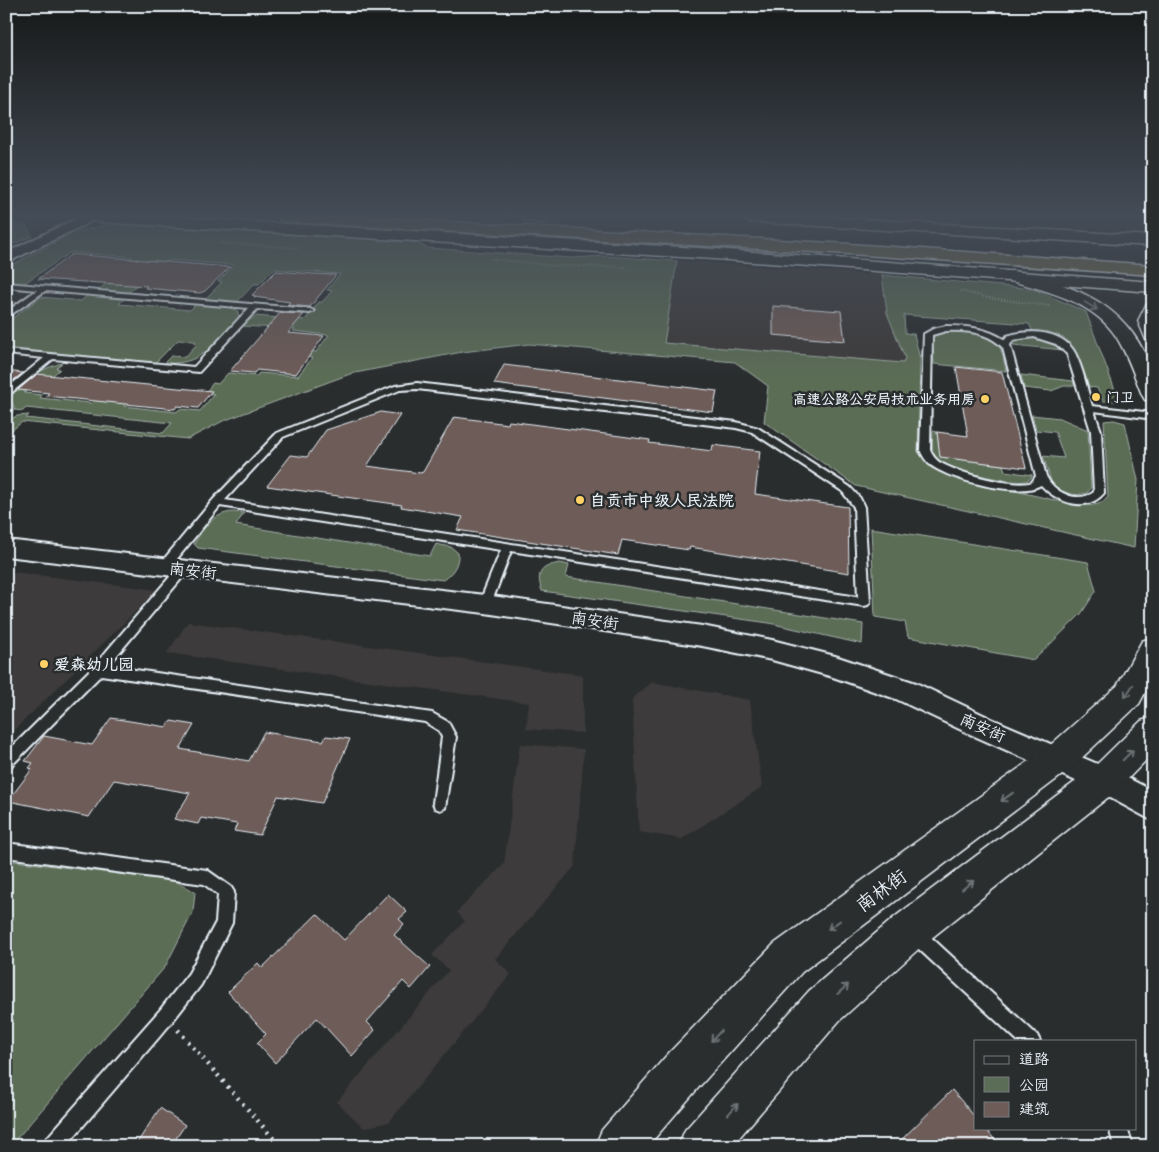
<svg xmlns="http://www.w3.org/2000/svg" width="1159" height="1152" font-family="Mynerve,'LXGW WenKai TC',sans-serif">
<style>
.built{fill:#3e3b3b}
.green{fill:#5c6d57;stroke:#a2afa8}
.building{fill:#6e5c58;stroke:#e8f1f8}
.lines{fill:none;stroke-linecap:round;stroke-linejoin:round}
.service-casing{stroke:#e8f1f8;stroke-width:4}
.minor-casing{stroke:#e8f1f8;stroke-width:4}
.tertiary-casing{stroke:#e8f1f8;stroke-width:3}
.secondary-casing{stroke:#e8f1f8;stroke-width:3}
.trunk-casing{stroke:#e8f1f8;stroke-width:3}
.path-far1{stroke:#e8f1f8;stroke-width:2;stroke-dasharray:0.5 2.5;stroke-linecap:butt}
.path{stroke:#e8f1f8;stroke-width:4.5;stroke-dasharray:2 5.5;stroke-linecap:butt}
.service{fill:#2a2d2e;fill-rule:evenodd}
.minor{fill:#2a2d2e;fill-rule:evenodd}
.tertiary{fill:#2a2d2e;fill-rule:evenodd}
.secondary{fill:#2a2d2e;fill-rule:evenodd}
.trunk{fill:#726c4b;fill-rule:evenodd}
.oneway{stroke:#6c7275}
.poi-dot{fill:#ffd166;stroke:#2a2d2e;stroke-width:2}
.labels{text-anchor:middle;stroke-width:5;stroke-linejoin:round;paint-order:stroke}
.far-poi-label{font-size:14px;font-weight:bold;fill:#e8f1f8;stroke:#2a2d2e;text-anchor:start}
.poi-label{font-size:16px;font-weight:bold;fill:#e8f1f8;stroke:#2a2d2e;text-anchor:start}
.street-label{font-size:16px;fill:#e8f1f8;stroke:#2a2d2e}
.near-street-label{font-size:19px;fill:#e8f1f8;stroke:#2a2d2e}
</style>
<rect width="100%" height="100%" fill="#2a2d2e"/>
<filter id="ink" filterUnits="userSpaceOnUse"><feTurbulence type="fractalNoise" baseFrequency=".02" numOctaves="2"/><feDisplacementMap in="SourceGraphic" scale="10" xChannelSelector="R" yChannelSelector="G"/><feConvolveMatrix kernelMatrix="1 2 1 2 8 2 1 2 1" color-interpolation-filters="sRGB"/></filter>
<g filter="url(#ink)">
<g class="built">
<polygon points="677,261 882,275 887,313 905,358 904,363 663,343"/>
<polygon points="6,571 158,590 6,738"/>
<polygon points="188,622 583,675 583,733 526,729 529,703 167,653"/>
<polygon points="652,682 750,700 762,787 682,839 639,832 632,699"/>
<polygon points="520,744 584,749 575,866 495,959 511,974 389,1122 364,1128 337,1102 449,970 432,955 465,921 457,912 504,864"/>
</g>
<g class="green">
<polygon points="6,224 26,225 32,236 6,247"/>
<path d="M109,224L414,242L428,248L572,258L605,256L677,261L664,343L903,363L905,358L887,313L882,275L1034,289L1086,312L1119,401H1103L1097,388L1089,387C1077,350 1076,338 1033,332L1029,324L904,315L905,333L914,334L920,359L918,452L931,468L949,476L1072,504C1084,506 1099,508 1108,497L1104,421L1114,420L1125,423L1138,480L1134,548L856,486L764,422L768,386L735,362L529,344L462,352L350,374L223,421L188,439L22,422L6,435V421L17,416L29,415L26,418L163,433L172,423L26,408L23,411L15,410L11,399C16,381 46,367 62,363L56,368L60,369L50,378L42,377L24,393L42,395L40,398L91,403L94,400L126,403L124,406L176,412L180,409L200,411L214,394L205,393L213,383L218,384L228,373L257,376L259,373L298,376L312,358L300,356L305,351L316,352L329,335L293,331L295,329L242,326L255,316L305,320L319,302H322L332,291L327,290L340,274L274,269L259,284H254L237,302L205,299L222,282L218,281L234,265L170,260L152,276L148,275L128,293L98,290L118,274L114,273L132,257L71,252L23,284L6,282V268L73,233Z"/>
<path d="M89,294L126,297L119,304L190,310L197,303L224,306L237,310L239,317C235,324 228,329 223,335C204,355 192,365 164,363L171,356L185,357L197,344L195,343V341L178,340L155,363L6,349V323L41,297L81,301Z"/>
<path d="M950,332C964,333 989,331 998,345C1003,351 1004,363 1006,371L934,364L932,339L936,334Z"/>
<polygon points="1035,338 1049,341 1063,350 1013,345 1018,339"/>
<polygon points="1021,375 1073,381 1075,386 1064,386 1051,391 1024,388"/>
<path d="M1032,415L1060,418L1088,430L1091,488L1087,493C1074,497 1061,493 1052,484L1043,456L1064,458L1055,432L1036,430Z"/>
<path d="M933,431L937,432L941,457L1003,465L1005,471L1032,475V477L1027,481L1018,482C999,479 944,472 934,454C931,448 933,438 933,431Z"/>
<path d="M233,512L244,513L236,525L430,556L436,544L451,547L458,553C459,565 452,574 443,580L198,548L194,544C203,528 214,513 233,512Z"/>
<polygon points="871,528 1088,562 1096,591 1081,614 1034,660 908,637 905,622 875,617"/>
<path d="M560,563L569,565L566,577L863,624L862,644L769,623L542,591C535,572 542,566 560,563Z"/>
<polygon points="6,860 176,881 195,892 193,912 165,967 20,1135 9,1146 6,1146"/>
</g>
<g class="building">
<polygon points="72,254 107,257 230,267 205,291 200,293 145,288 147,286 38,279"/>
<polygon points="276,271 313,274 336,275 310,307 287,305 290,302 254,297 255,296 252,295"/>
<polygon points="773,306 841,311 845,341 773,335"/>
<polygon points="280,313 304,314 288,333 324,336 296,374 257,370 254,373 230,371"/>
<polygon points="504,365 717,391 713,412 494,384"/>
<polygon points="956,367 1002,372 1026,468 940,457 937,432 968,436"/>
<polygon points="6,371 23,373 6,386"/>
<polygon points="37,374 178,388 212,391 198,408 177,406 175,409 46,396 49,393 18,390"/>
<polygon points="381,412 400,415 367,466 420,473 423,472 454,417 508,424 509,421 650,440 649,443 712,451 713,445 760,451 755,494 848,507 849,573 690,547 689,550 622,540 618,555 457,530 463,517 401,507 402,505 267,486 291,455 307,457 326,430"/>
<polygon points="111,718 167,727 171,721 194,725 180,749 249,761 264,732 323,741 326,736 350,739 322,803 278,796 260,835 234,831 237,824 201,818 198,824 174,819 190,793 114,780 89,817 8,801 32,769 29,768 33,763 25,761 44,736 92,745"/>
<polygon points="388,894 407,912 399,919 404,924 394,935 430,967 411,989 403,981 367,1022 375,1030 352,1056 317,1018 275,1063 257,1043 266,1034 228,992 258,963 262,968 317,914 344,940"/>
<polygon points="952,1090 975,1117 975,1128 985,1128 1000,1146 895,1146"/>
<polygon points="160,1108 185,1125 171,1146 135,1146"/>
</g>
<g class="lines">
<defs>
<g id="service">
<polygon points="6,283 310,309 314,311 310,313 257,309 199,372 53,359 6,397 6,389 44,358 6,354 6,350 194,367 249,308 45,291 6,318 6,312 37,290 6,287"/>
<path d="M946,326C967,326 987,328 1005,340L1007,336C1028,329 1063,330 1075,353C1083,369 1087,389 1092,406L1153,413V419L1094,411L1101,431L1104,493C1087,514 1056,502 1041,485C1019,498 951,480 932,466C926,462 923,456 920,450L924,334L933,329ZM946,331C965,330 989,332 1003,348L1036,476L1032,482C1016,489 954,472 939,462C935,459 932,455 930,450L932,335ZM1034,337L1056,344L1067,354L1091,431L1094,492C1078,504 1054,493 1046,476L1010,345L1013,340Z"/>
<path d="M417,383L736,422L758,428L850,487L860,498L864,507L870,602L868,605L864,606L511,551L491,604L489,607H481L479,604L501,550L220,506L168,570H160L158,567L160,564L213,500L277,433L395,386ZM417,389L736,428L752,432L842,491L854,507L858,597L225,500L283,437L400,390Z"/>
<polygon points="6,401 10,404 11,412 6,415"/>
<polygon points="183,565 189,569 187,572 108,666 432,713 448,722 456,737 445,808 440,810 435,808 433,803 442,737 438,730 425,722 101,675 11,766 6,768 6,753 94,666 179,566"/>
<polygon points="6,843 207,870 231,887 234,892 232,923 201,985 172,1022 66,1146 44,1146 46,1139 160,1010 189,973 216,922 218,895 204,884 6,857"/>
<polygon points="915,926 921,928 1037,1035 1040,1041 1018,1041 909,940 907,934 909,928"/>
<polygon points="1109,1128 1127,1128 1133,1146 1114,1146"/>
</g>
<g id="minor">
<polygon points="79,217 96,217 94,220 6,263 6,253"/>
<polygon points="6,540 485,595 702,626 772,640 835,656 916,683 992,719 1114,771 1153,791 1153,821 1094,789 972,735 896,699 833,677 772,660 702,646 485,613 6,556"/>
</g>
<g id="tertiary">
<polygon points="92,217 172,217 715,249 1153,282 1153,292 715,259 100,222 94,220"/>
<polygon points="522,217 548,217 549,218 547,221 541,223 524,220"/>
<polygon points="743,217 823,217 1153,236 1153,246 751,222 745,220"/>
</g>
<g id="secondary">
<path d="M1013,271C1066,284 1116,298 1143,350C1146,356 1151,364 1153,371C1155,380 1153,392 1153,401L1145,400L1142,395C1134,375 1127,353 1115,335C1092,301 1044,290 1007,280L1004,276L1007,272Z"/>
<polygon points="1153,303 1153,342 1146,340 1138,321 1146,305"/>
<polygon points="1153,637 1153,678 1139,704 1070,769 802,972 699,1087 648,1146 595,1146 602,1130 667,1055 774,944 1046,749 1117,686 1142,641"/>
<polygon points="1153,717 1153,753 1116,791 924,944 839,1021 732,1146 678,1146 685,1130 809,991 896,916 1092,769 1141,721"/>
</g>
<polygon id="trunk" points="278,217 362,217 849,244 1153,265 1153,275 849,254 286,222 280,220"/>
</defs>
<use href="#service" class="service-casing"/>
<use href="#minor" class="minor-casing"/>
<use href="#tertiary" class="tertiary-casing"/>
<use href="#secondary" class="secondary-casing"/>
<use href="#trunk" class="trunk-casing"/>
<g class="path-far1">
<polyline points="6,234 16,234"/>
<polyline points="219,243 300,248"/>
<polyline points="491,259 557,266 627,267"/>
<polyline points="960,291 989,298 1050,306"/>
</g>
<polyline class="path" points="178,1030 280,1146"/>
<use href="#service" class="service"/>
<use href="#minor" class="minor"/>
<use href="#tertiary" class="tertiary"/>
<use href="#secondary" class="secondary"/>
<use href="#trunk" class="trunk"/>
</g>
<defs><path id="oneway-shaft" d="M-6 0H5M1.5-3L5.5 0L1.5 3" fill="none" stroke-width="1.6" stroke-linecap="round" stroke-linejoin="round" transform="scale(1.25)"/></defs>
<g class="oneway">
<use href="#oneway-shaft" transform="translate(1091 306) rotate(31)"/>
<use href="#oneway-shaft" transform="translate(1129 691) rotate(123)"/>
<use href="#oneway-shaft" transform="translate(1128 755) rotate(-45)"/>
<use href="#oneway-shaft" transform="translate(1007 797) rotate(144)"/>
<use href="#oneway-shaft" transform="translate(968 885) rotate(-38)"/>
<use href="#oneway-shaft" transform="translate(834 925) rotate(144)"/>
<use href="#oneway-shaft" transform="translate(843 989) rotate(-42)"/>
<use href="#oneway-shaft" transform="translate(716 1036) rotate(133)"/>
<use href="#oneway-shaft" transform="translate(733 1109) rotate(-48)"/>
</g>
</g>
<linearGradient id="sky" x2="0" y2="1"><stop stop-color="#171919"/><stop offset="0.57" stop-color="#444c57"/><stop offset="1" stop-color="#444c57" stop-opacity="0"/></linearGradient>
<rect width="1159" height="378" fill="url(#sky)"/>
<g class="poi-dot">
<circle cx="1096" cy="397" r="5"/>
<circle cx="985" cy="399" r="5"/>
<circle cx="580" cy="500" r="5"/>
<circle cx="44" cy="664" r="5"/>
</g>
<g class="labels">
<g class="far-poi-label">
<text x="1106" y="402">门卫</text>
<text x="975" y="404" text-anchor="end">高速公路公安局技术业务用房</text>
</g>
<g class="poi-label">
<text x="590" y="506">自贡市中级人民法院</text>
<text x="54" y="670">爱森幼儿园</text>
</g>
<g class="street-label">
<text transform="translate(193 570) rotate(6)" y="6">南安街</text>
<text transform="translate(595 620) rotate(8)" y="6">南安街</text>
<text transform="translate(983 727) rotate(24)" y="6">南安街</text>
</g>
<g class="near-street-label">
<text transform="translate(881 890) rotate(-36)" y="7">南林街</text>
</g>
</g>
<rect width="1159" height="1152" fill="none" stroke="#2a2d2e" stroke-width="25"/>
<rect x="12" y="12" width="1134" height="1127" fill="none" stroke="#e8f1f8" stroke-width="2" filter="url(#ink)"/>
<rect x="974" y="1040" width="162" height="90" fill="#2a2d2e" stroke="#767b7f"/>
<rect x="984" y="1056" width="25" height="8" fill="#2a2d2e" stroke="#767b7f"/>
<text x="1019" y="1064" font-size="15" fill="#e8f1f8">道路</text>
<rect x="984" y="1077" width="25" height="15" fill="#5c6d57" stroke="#767b7f"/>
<text x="1019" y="1090" font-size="15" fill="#e8f1f8">公园</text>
<rect x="984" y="1102" width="25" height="15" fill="#6e5c58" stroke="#767b7f"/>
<text x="1019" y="1114" font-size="15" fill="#e8f1f8">建筑</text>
</svg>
